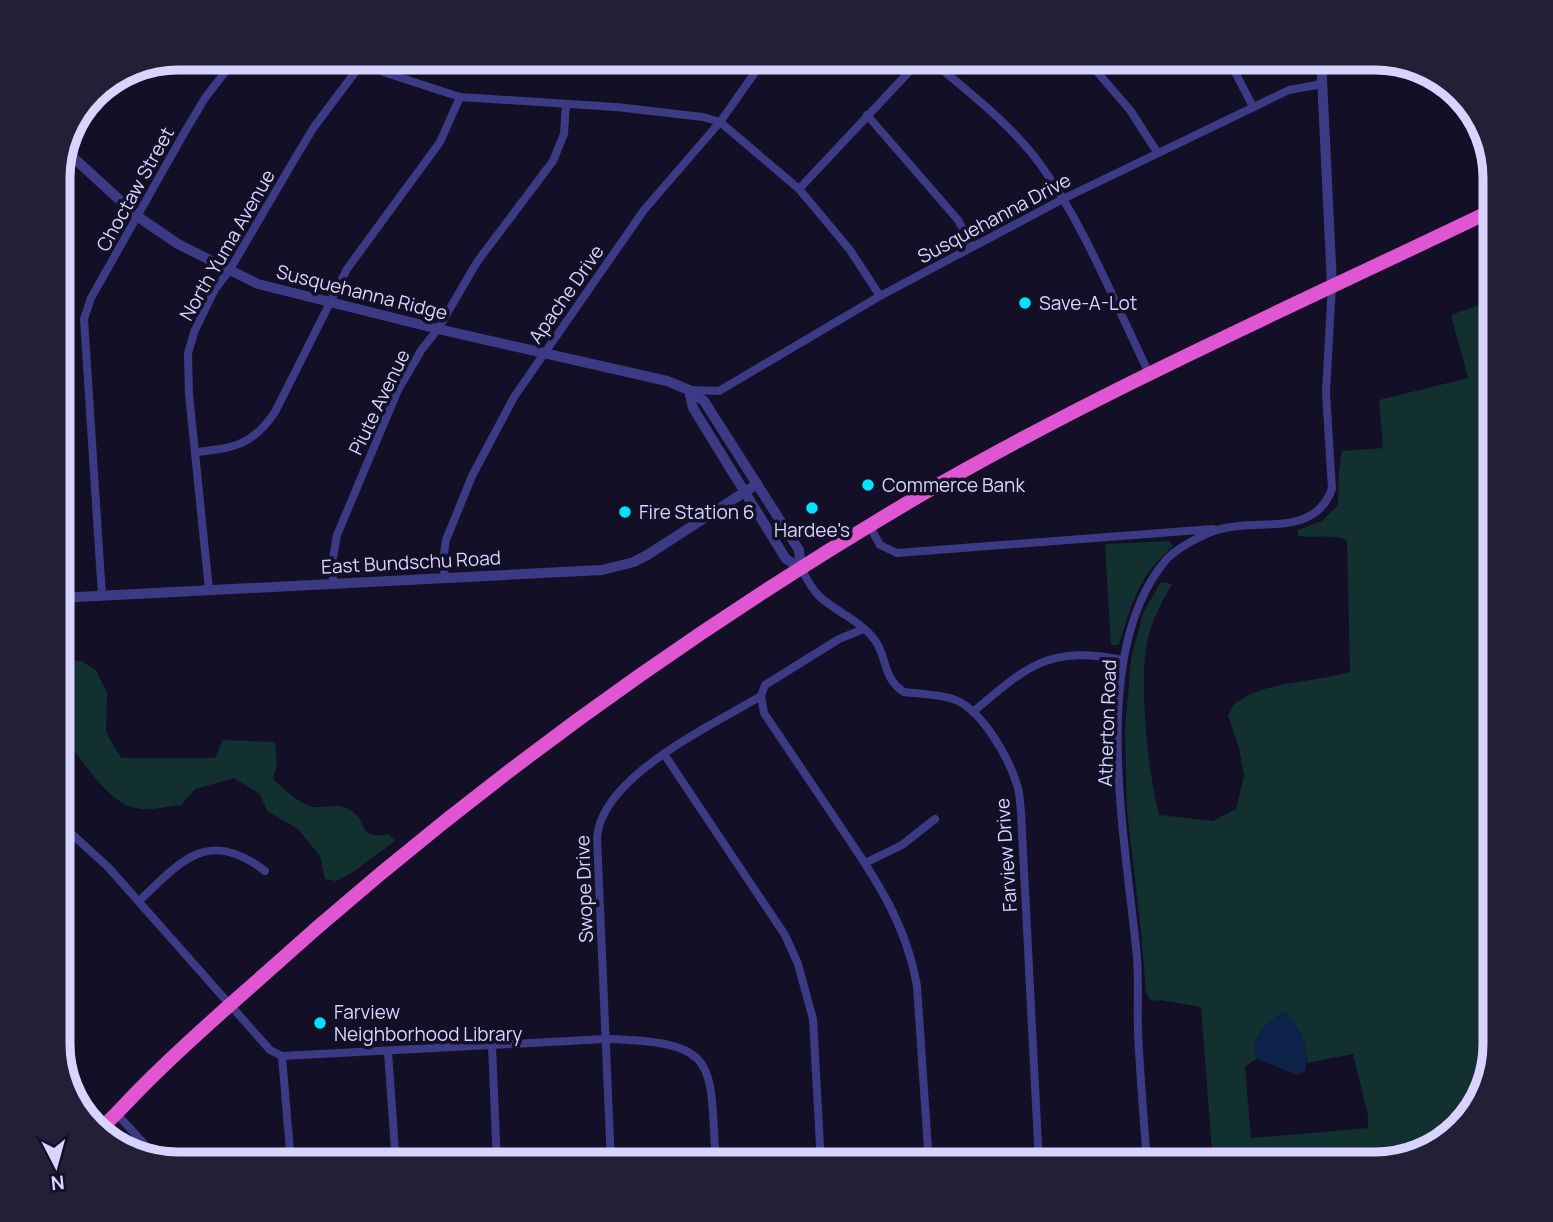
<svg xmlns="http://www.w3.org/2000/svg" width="1553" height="1222" font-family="Manrope,sans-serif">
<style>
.green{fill:#12302f;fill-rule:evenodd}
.water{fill:#0c2248}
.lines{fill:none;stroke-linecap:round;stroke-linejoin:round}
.minor{stroke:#3d3a85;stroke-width:8}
.tertiary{stroke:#3d3a85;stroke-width:10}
.trunk{stroke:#e055d1;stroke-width:14}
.poi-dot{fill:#00e5ff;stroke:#130f26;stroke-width:2.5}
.labels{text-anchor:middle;stroke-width:7;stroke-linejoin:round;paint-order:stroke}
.street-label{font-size:19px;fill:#d9d4ff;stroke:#130f26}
.poi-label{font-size:19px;fill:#d9d4ff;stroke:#130f26;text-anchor:start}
.rim{fill:none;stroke:#d9d4ff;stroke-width:9}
</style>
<rect width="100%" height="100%" fill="#130f26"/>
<g class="green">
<path d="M1495,299V1044L1466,1123L1428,1152L1375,1164H1213L1201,1007L1160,1000L1151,1001L1146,992L1141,932L1127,810L1125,730L1131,659L1143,613L1161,582L1172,584C1162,601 1153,618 1148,638C1138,680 1148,772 1159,815L1213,821L1236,809L1244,776L1239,747L1228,716C1231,711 1232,705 1237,702C1268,680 1314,683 1350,672L1347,540C1332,534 1315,538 1298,536V530L1322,521L1338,505L1339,471L1342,451L1383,448L1379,400L1468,378L1451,315ZM1307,1054V1063L1353,1054L1368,1116V1128L1251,1138L1245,1067L1256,1059Z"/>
<path d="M1169,541L1173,546C1138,577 1132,602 1119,645H1111L1105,544Z"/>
<path d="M58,658L81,661L96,670L107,693L106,732L121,758H215L223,740L275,742L277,764L273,779C283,788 300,805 314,807C327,808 340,802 352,811C369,823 356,840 389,834L395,841L353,872L336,881L325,879L320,856L298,829L267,811L260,794L234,778L195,789L181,805C169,806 154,810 142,809C103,805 86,757 58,735Z"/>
</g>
<path class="water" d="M1286,1012C1303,1031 1308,1044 1306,1070L1298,1075L1256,1059C1256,1057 1254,1050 1254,1047C1256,1034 1273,1014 1286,1012Z"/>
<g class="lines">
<g class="minor">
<polyline points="353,58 383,72 460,97 616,107 703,117 720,122 799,189 850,250 880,296"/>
<path d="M928,58C967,91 1010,123 1040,164C1084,224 1116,306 1149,373"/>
<polyline points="1085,58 1130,110 1157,152"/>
<polyline points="1228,58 1253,107"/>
<polyline points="867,115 958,220 972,247"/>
<polyline points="66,141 87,109 91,97"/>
<polyline points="799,189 922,58"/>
<polyline points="690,390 719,391 880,296 1063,199 1289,90 1322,84"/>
<path d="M196,452C234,448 253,445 275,412L347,269L440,142L460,97"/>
<polyline points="870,527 880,545 897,553 1213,529"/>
<path d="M801,568C806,578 811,588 819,596C837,613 865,622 878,645C887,663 885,680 904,692C919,694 938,694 953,699C981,708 1009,758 1017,785C1020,793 1020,803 1021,812L1039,1164"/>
<polyline points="445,578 443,560 446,540 472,476 514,397 644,210 720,122 756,71 770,58"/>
<polyline points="333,584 333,558 337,535 398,390 422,349 438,329 477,262 553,161 564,134 566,104"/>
<polyline points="209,590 189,394 188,353 195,330 215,289 229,271 294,160 314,127 362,63"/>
<polyline points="102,596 84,319 91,298 183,135 205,98 236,58"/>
<path d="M761,696L764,713C788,749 812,784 836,820C872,873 906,921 917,986L929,1164"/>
<path d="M973,712C1027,666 1049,645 1123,660"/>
<polyline points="664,754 785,935 798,964 813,1019 821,1164"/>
<path d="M58,832L74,836L108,867L270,1050L282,1056L606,1039C722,1042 709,1062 716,1164"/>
<polyline points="865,863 902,845 935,819"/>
<path d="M139,901C181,861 208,827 265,871"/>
<polyline points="492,1046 497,1164"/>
<polyline points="388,1052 396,1164"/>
<polyline points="282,1056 291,1164"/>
<polyline points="117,1114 155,1156"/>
<path d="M611,1164L597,838C601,776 713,725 761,696L765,685L839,639L864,629"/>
<path d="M1147,1164C1144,1120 1140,1076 1138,1032C1137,1007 1139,982 1137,958C1127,845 1086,654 1166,560C1175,549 1206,532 1221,529C1260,518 1314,538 1332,489L1326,392L1332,285"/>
</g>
<g class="tertiary">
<polyline points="1321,58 1332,285"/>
<polyline points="64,149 137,216 178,244 258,284 438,329 667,381 689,390 704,401 799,550 801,568"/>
<polyline points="689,390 693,408 786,559 801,568"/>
<polyline points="58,598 602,570 634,562 649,554 757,484"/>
</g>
<path class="trunk" d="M97,1132C112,1119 125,1104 139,1090C176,1052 217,1016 257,981C459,798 684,634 919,496C1105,388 1302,302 1495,209"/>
</g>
<g class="poi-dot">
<circle cx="1025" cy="303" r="7"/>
<circle cx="868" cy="485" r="7"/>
<circle cx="812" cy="508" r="7"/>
<circle cx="625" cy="512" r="7"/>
<circle cx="320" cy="1023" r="7"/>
</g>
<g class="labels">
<g class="street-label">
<text transform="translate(135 189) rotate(-61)" y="7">Choctaw Street</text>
<text transform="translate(994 218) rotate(-28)" y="7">Susquehanna Drive</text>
<text transform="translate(227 245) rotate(-60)" y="7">North Yuma Avenue</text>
<text transform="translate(362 292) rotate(14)" y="7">Susquehanna Ridge</text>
<text transform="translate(566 294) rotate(-55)" y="7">Apache Drive</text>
<text transform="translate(379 402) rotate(-64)" y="7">Piute Avenue</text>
<text transform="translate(411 562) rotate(-3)" y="7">East Bundschu Road</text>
<text transform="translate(1107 723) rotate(-88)" y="7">Atherton Road</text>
<text transform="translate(1006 855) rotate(-94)" y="7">Farview Drive</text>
<text transform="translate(584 889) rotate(-92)" y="7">Swope Drive</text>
</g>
<g class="poi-label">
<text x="1039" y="310">Save-A-Lot</text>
<text x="882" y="492">Commerce Bank</text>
<text x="639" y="519">Fire Station 6</text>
<text x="812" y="537" text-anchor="middle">Hardee's</text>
<text x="334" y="1019">Farview<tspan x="334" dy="22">Neighborhood Library</tspan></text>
</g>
</g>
<path d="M0 0H1553V1222H0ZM178 70H1375A108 108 0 0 1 1483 178V1044A108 108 0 0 1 1375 1152H178A108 108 0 0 1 70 1044V178A108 108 0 0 1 178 70Z" fill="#231f37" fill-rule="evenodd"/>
<path class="rim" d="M178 70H1375A108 108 0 0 1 1483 178V1044A108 108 0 0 1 1375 1152H178A108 108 0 0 1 70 1044V178A108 108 0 0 1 178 70Z"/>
<g transform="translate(56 1166) rotate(174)" stroke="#130f26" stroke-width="5" paint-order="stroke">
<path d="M0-5L12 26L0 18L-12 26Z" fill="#d9d4ff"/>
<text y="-10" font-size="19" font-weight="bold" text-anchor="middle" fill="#d9d4ff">N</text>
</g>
</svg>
